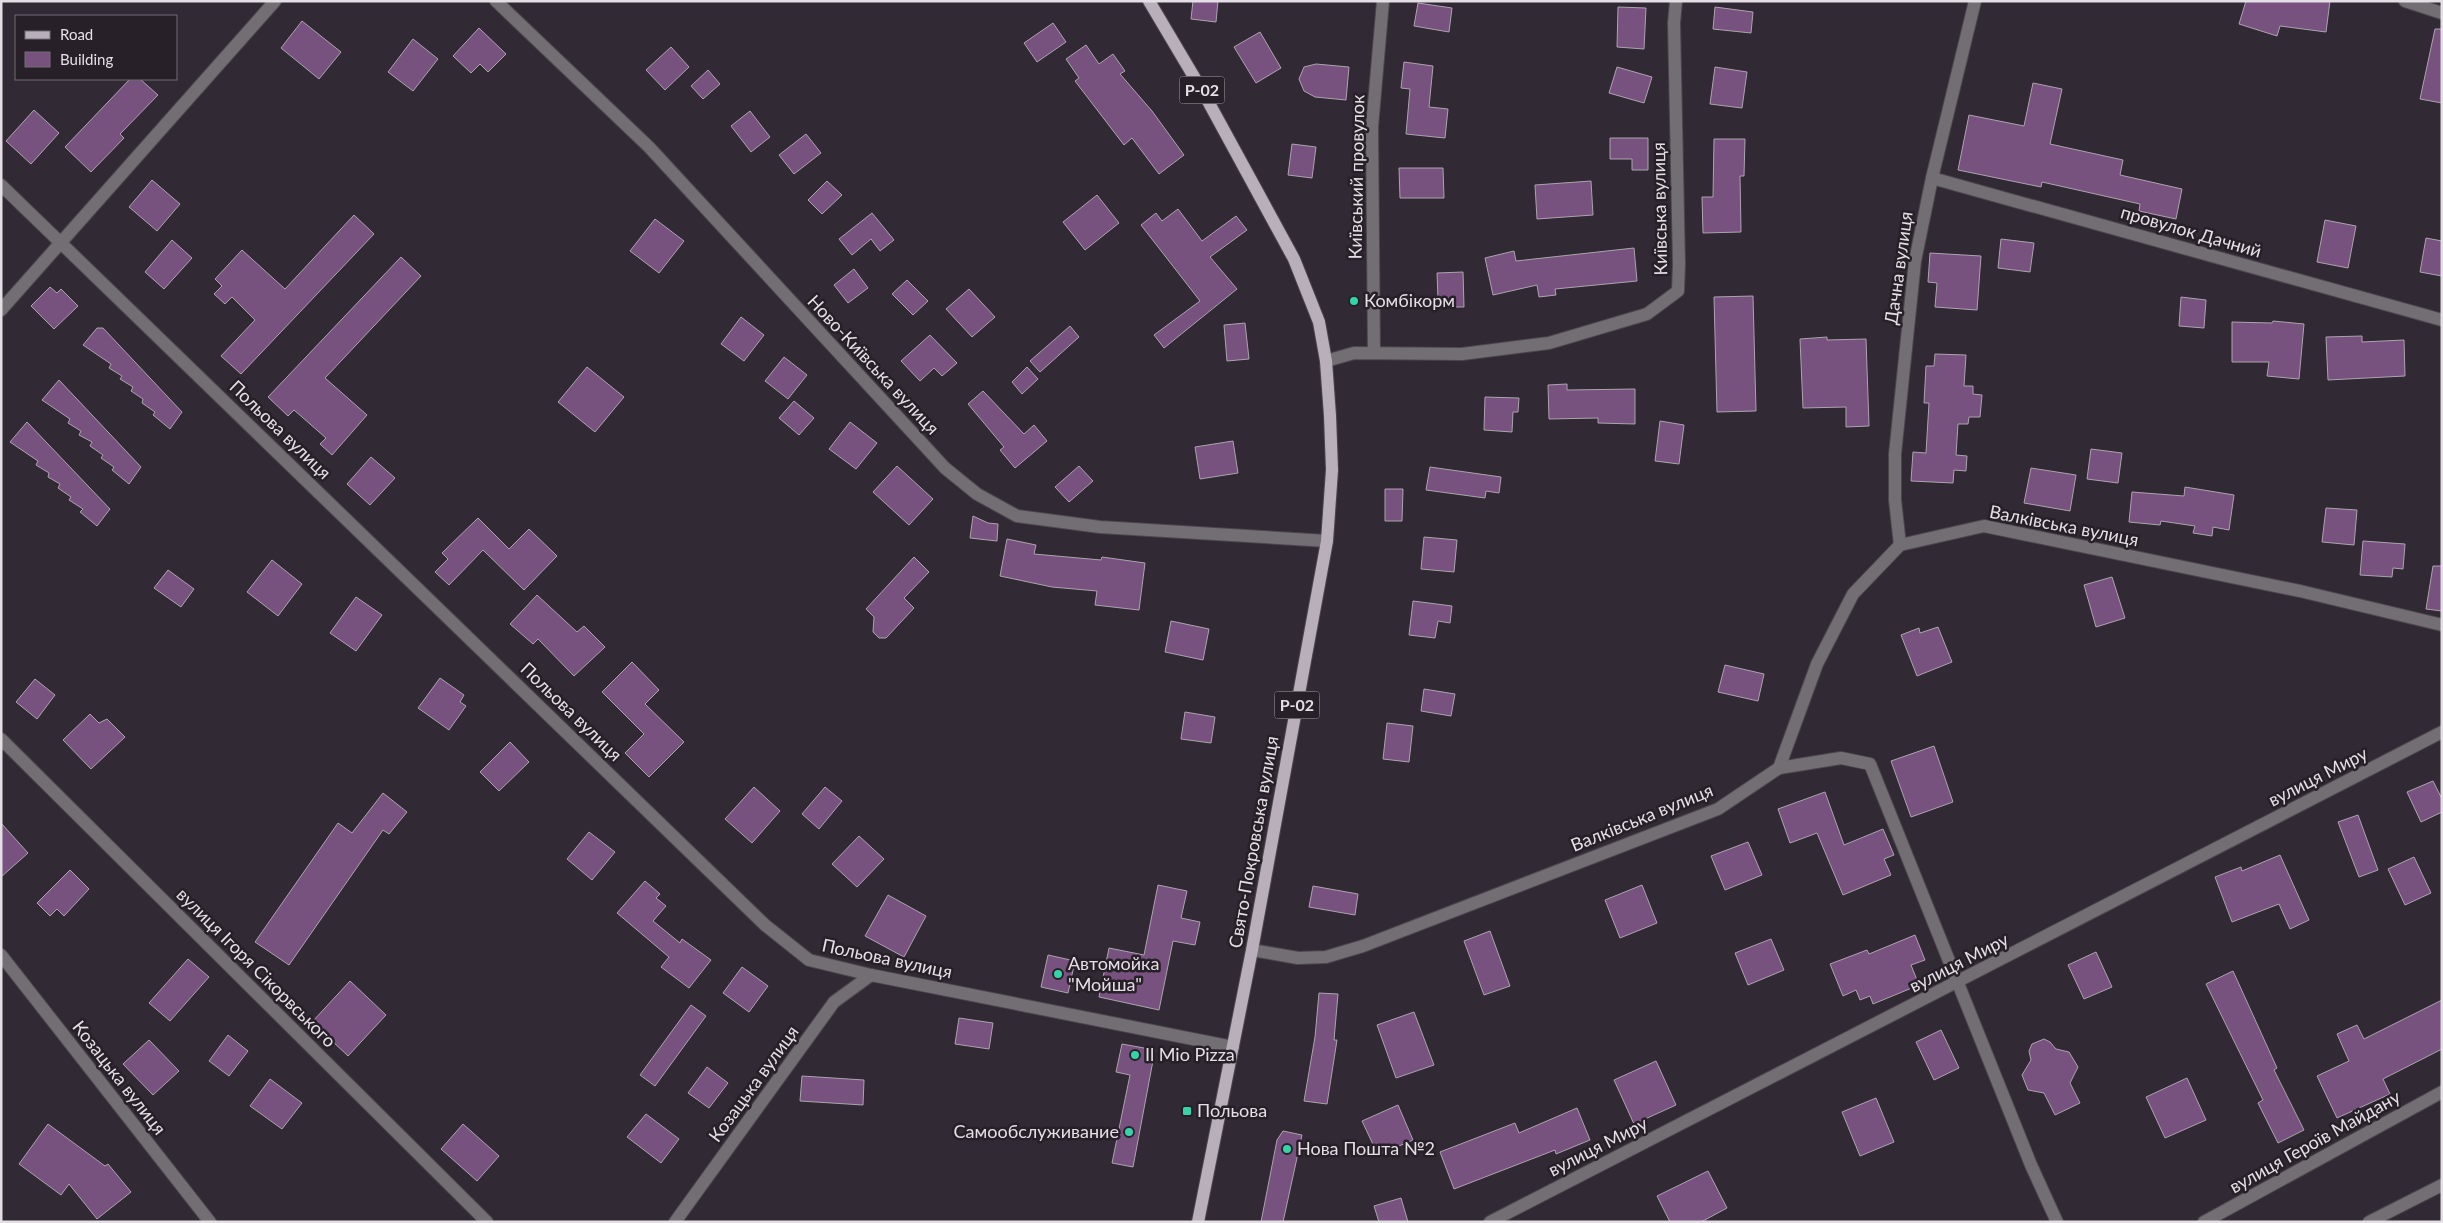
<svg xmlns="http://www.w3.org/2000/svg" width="2443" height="1223" font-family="Lato,sans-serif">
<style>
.building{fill:#77527f;stroke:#ada3af}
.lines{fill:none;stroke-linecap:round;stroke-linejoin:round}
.minor-casing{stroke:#4e464f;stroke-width:14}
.major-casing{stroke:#4e464f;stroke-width:14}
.minor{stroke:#726e73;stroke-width:12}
.major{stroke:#b8afba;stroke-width:12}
.poi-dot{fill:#34d4a8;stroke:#282029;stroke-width:2}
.labels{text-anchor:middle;stroke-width:5;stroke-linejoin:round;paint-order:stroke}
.shield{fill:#282029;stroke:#aca5ad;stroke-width:1}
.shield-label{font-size:16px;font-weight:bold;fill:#e4dee5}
.street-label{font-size:18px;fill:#e4dee5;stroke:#282029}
.poi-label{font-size:18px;fill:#e4dee5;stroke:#282029;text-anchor:start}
</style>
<rect width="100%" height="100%" fill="#312933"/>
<g class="building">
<polygon points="1193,1 1218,1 1216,22 1191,19"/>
<polygon points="2246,1 2330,1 2326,32 2280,26 2277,36 2239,24"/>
<polygon points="1418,3 1452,8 1449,32 1414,26"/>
<polygon points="1618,7 1646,8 1644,49 1617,47"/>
<polygon points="1715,7 1753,12 1751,33 1713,29"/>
<polygon points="302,21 341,52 319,79 281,48"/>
<polygon points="1053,23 1066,42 1037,62 1024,43"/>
<polygon points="479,28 506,54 488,72 480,64 471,73 453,56"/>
<polygon points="2435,29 2442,29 2442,103 2420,99"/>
<polygon points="1260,32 1281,68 1256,83 1234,47"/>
<polygon points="413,39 438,59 413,91 388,72"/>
<polygon points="1086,45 1099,64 1113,54 1125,71 1120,74 1152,111 1184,155 1159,174 1132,138 1124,145 1075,81 1079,78 1066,59"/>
<polygon points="671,47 689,67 665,90 646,70"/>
<polygon points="1404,62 1433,66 1429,107 1448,109 1445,138 1406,134 1410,89 1401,88"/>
<polygon points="1316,64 1349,67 1346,100 1315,97 1304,91 1299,79 1304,67"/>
<polygon points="1617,67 1652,77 1644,103 1609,93"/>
<polygon points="1715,67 1747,72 1742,108 1710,104"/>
<polygon points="708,70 720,84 703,99 691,86"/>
<polygon points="130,79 140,79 158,95 120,134 124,138 91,172 65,147"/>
<polygon points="2033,83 2062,89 2050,144 2123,160 2120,175 2182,189 2176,219 2139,211 2140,204 2042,182 2041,187 1958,170 1969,115 2024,126"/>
<polygon points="34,110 59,133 31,164 6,141"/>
<polygon points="750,111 770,137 751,152 731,126"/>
<polygon points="806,134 821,153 794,174 779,155"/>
<polygon points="1610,138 1648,138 1648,170 1632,170 1632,159 1610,159"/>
<polygon points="1714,139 1745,139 1744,176 1740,176 1741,232 1703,233 1702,197 1713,197"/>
<polygon points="1292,144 1316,147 1312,178 1288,175"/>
<polygon points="1399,168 1443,168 1444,198 1400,198"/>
<polygon points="152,180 180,204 157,231 129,207"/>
<polygon points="827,181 842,195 822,214 808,200"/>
<polygon points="1591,181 1593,215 1537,219 1535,185"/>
<polygon points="1097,195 1119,223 1085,250 1063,222"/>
<polygon points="1178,209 1202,241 1236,216 1247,230 1210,257 1237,289 1164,348 1154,335 1200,301 1141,225 1156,213 1162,221"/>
<polygon points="872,213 894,240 880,251 871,239 852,255 839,239"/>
<polygon points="354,215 374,234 241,374 221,356 255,320 232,297 225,304 214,294 222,286 215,279 242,250 285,289"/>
<polygon points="655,219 684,241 659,273 630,251"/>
<polygon points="2325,220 2356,226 2348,268 2317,262"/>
<polygon points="2426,238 2442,241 2442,276 2420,272"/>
<polygon points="2001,239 2034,243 2030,272 1998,268"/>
<polygon points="172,240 192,258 164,289 145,272"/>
<polygon points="1634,248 1637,281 1555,289 1556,295 1539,297 1537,285 1493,295 1485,258 1514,251 1516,261"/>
<polygon points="1930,253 1981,256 1977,310 1935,307 1937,283 1928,282"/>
<polygon points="401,257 421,276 325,378 367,415 332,455 320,444 326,438 294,410 288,416 268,397"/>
<polygon points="854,269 868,288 848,303 834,285"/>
<polygon points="1463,272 1464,307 1446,307 1446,298 1438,299 1437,273"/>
<polygon points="907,280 928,301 913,315 892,294"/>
<polygon points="50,287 57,293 61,289 78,306 54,329 31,306"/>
<polygon points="969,289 995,317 972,337 946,309"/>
<polygon points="1753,296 1756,411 1717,412 1714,297"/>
<polygon points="2181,297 2206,300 2204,328 2179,326"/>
<polygon points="741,317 764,335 744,361 721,344"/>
<polygon points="2273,321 2304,324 2299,379 2267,376 2269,362 2232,362 2232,322 2272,323"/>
<polygon points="1245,323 1249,359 1227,361 1224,325"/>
<polygon points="1070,326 1079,337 1040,372 1030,361"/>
<polygon points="97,328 103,328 182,412 170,429 153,415 155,412 142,403 143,399 131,391 133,387 120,379 122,376 109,368 111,364 83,345"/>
<polygon points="930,335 957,363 942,376 934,368 920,381 901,361"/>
<polygon points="2362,336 2362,342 2404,340 2405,376 2328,380 2326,337"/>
<polygon points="1827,337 1827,340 1866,339 1869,426 1846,427 1846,407 1803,408 1800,339"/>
<polygon points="1935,354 1966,355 1964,386 1973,386 1973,394 1982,395 1980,417 1969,417 1968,424 1958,424 1956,455 1967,456 1966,471 1954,470 1953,483 1911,481 1913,452 1926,453 1929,403 1924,403 1926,366 1934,366"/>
<polygon points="784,357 807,375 788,399 765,381"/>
<polygon points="587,367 624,397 595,432 558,402"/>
<polygon points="1027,367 1038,379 1022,394 1012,382"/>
<polygon points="59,380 141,467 129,484 112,470 114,467 101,458 103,455 90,446 92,442 79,435 81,431 68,423 70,419 42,400"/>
<polygon points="1567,384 1567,390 1635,389 1635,424 1598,423 1598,418 1549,419 1548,385"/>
<polygon points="983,391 1024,434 1034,425 1047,441 1015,468 1000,450 1004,447 968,404"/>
<polygon points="1485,397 1519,398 1518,412 1513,412 1512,432 1484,430"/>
<polygon points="794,401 814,418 799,435 779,418"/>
<polygon points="1660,421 1684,425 1679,464 1655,461"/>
<polygon points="27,422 110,509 97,526 80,512 83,509 69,500 71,497 58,488 60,484 48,477 49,473 36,465 38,461 10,442"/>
<polygon points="850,422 877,443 856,469 829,449"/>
<polygon points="1233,441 1238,473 1200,479 1195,447"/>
<polygon points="2091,449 2122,453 2118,483 2087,479"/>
<polygon points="371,457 395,478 370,505 347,484"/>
<polygon points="897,466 933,499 909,525 873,492"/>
<polygon points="1079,466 1093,481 1069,502 1055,487"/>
<polygon points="1430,467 1501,477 1499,493 1486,491 1485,498 1426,490"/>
<polygon points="2031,468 2076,475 2070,511 2024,503"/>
<polygon points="2185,487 2234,495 2229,530 2213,527 2212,536 2193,533 2195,526 2161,521 2160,525 2129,522 2132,492 2184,496"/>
<polygon points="1385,489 1403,489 1402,521 1385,521"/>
<polygon points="2326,508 2357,510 2354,545 2322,542"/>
<polygon points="973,516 988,523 998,524 997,541 970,538"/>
<polygon points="478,518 509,549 529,529 557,556 524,590 483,550 449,585 435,572 448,559 442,553"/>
<polygon points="1424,537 1457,540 1454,572 1421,569"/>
<polygon points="1007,539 1036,545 1034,554 1101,560 1102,557 1145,563 1139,610 1095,605 1097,591 1052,587 1000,576"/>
<polygon points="2363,541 2405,544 2403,569 2393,568 2392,577 2360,575"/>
<polygon points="914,557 929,572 904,598 914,608 886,638 879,638 873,632 874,617 866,609"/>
<polygon points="272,560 302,584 278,616 247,592"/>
<polygon points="2433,566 2442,566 2442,611 2426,609"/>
<polygon points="168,570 194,589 181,607 154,588"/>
<polygon points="2112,577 2125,618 2096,627 2084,585"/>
<polygon points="537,595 577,632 584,626 605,647 574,676 538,639 533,644 510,624"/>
<polygon points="356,597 382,615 356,651 330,633"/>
<polygon points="1413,601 1452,606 1450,623 1438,621 1435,638 1409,635"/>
<polygon points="1171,621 1209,629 1203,660 1165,652"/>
<polygon points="1938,627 1952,662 1917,676 1901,635 1919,628 1920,633"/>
<polygon points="632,662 659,690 645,704 684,742 649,777 625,753 644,734 602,692"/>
<polygon points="1725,665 1764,674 1758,701 1718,692"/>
<polygon points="440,678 464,695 460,702 466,706 449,730 418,708"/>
<polygon points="35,679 55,695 37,719 16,702"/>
<polygon points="1424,689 1455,694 1451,716 1421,711"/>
<polygon points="1185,712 1215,717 1211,743 1181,739"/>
<polygon points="90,714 99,723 107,719 125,737 91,769 63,740"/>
<polygon points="1387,723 1413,726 1409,762 1383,759"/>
<polygon points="510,742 529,762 499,791 480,772"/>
<polygon points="1934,746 1953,802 1911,817 1891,761"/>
<polygon points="2433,781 2442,799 2442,812 2421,822 2407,792"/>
<polygon points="754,787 780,811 752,843 725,819"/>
<polygon points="825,787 842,801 819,829 802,814"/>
<polygon points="1825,792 1844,845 1883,829 1894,855 1884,859 1891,875 1843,895 1817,833 1790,843 1778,809"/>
<polygon points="383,793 407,812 389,834 383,830 289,965 255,942 338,823 352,833"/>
<polygon points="2358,815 2378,870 2359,877 2338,822"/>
<polygon points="1,823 28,853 1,877"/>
<polygon points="589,832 615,852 592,880 567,859"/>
<polygon points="859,836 884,859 857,887 832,864"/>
<polygon points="1748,842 1762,875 1725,890 1711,856"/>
<polygon points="2280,855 2309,920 2290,929 2279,904 2232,922 2215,877 2241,867 2242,871"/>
<polygon points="2414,857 2431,893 2405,905 2388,869"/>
<polygon points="70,870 89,889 64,916 57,909 50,916 37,903"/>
<polygon points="645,881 660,894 656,898 666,906 653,921 680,943 682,939 711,960 689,988 661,967 669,957 617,913"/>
<polygon points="1158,885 1187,891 1181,918 1200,922 1195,945 1173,941 1159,1010 1099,997 1109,948 1144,955"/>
<polygon points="1642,885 1657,923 1620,938 1605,900"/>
<polygon points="1313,886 1358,894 1355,915 1309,907"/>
<polygon points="888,895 926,916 904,957 865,936"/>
<polygon points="1490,931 1510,986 1484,995 1464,941"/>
<polygon points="1915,935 1925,960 1911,965 1919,985 1873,1004 1870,996 1860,1000 1856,990 1843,996 1830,964 1867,950 1869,954"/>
<polygon points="1771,939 1784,970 1748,985 1735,953"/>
<polygon points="2096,952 2112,987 2084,999 2068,965"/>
<polygon points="1048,955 1075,961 1068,993 1041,987"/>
<polygon points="188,959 209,977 170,1021 149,1003"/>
<polygon points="742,967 768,986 749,1012 723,993"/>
<polygon points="2233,971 2277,1068 2274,1070 2304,1130 2278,1143 2258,1103 2263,1100 2206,984"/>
<polygon points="350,981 386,1015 348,1056 312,1022"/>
<polygon points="1319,993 1338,994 1334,1040 1337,1040 1327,1104 1304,1101 1315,1037"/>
<polygon points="2442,1000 2442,1049 2383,1079 2390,1094 2337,1118 2317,1076 2349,1061 2337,1034 2357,1025 2364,1039"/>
<polygon points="691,1005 706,1016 655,1086 640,1075"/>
<polygon points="1414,1012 1434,1065 1396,1078 1377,1025"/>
<polygon points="959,1018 993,1023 989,1049 955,1044"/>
<polygon points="1941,1030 1959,1068 1934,1080 1916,1042"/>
<polygon points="228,1035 248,1051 229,1076 209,1061"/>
<polygon points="2044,1039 2050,1042 2056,1049 2069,1052 2078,1067 2070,1083 2080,1103 2055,1115 2044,1093 2028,1090 2022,1075 2031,1060 2029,1051 2032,1044"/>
<polygon points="149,1040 179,1071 153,1095 123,1064"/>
<polygon points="1122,1044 1155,1050 1133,1167 1112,1163 1130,1075 1116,1072"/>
<polygon points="1656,1061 1676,1105 1634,1124 1614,1080"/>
<polygon points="707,1067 728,1083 709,1108 688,1093"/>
<polygon points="802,1076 864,1080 863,1105 800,1101"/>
<polygon points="2187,1078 2206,1120 2165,1138 2146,1097"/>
<polygon points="270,1079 302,1103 282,1129 250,1106"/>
<polygon points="1876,1098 1894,1142 1860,1156 1842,1112"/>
<polygon points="1398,1105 1413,1140 1378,1155 1362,1121"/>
<polygon points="1577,1108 1590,1140 1556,1154 1555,1150 1454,1189 1440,1152 1515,1123 1519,1133"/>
<polygon points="646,1114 679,1139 661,1163 627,1137"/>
<polygon points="48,1124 105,1166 108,1164 131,1192 97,1219 69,1184 61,1195 19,1164"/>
<polygon points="463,1124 499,1156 477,1181 441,1149"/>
<polygon points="1283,1131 1302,1135 1283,1222 1261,1222 1277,1140"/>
<polygon points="1708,1171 1727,1208 1701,1222 1670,1222 1657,1196"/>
<polygon points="1401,1198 1408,1222 1379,1222 1374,1206"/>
</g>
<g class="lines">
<defs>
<g id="minor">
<polyline points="496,1 649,147 945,468 977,494 1017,516 1100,527 1327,541"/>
<polyline points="2405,1 2442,13"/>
<polyline points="1932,178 2442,320"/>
<polyline points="1,185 765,925 809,960 871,975 1233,1047"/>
<polyline points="1,310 275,1"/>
<polyline points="1374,353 1372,127 1383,1"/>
<polyline points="1326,361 1354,353 1462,354 1549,343 1647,314 1678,291 1679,264 1674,23 1676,1"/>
<polyline points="1900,545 1895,500 1895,454 1915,261 1932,178 1975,1"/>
<polyline points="1,739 487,1222"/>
<polyline points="1779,768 1841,758 1870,764 2031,1165 2057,1222"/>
<polyline points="1252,950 1298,958 1326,957 1363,946 1718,809 1779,768 1817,664 1853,594 1900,545 1984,526 2300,591 2442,625"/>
<polyline points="1,955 210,1222"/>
<polyline points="675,1222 834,1002 871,975"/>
<polyline points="1490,1222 2442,732"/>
<polyline points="2204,1222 2442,1092"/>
<polyline points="2369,1222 2442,1185"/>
</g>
<polyline id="major" points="1149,1 1203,92 1294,259 1319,322 1326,361 1330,416 1332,470 1327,541 1252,950 1198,1222"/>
</defs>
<use href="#minor" class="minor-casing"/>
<use href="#major" class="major-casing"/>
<use href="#minor" class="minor"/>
<use href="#major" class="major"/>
</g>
<g class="poi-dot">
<circle cx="1354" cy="301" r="5"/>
<circle cx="1058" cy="974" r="5"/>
<circle cx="1135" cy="1055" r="5"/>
<rect x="1182" y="1106" width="10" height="10" rx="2.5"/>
<circle cx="1129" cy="1132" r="5"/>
<circle cx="1287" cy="1149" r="5"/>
</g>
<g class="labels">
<g class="shield">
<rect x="1179.5" y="76.5" width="45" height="27" rx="4"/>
<rect x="1274.5" y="691.5" width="45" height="27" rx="4"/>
</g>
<g class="shield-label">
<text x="1202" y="96">Р-02</text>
<text x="1297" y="711">Р-02</text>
</g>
<g class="street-label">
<text transform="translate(1357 177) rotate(-89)" y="6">Київський провулок</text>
<text transform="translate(1660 209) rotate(-91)" y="6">Київська вулиця</text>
<text transform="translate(2191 232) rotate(16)" y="6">провулок Дачний</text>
<text transform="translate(1899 268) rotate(-82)" y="6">Дачна вулиця</text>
<text transform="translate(873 365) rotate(47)" y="6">Ново-Київська вулиця</text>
<text transform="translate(280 430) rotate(44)" y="6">Польова вулиця</text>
<text transform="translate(2064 526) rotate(11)" y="6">Валківська вулиця</text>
<text transform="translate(571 712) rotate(44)" y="6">Польова вулиця</text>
<text transform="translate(2318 777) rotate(-27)" y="6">вулиця Миру</text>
<text transform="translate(1642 818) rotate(-22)" y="6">Валківська вулиця</text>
<text transform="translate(1254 842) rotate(-80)" y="6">Свято-Покровська вулиця</text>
<text transform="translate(887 959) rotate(12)" y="6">Польова вулиця</text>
<text transform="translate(1959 963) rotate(-27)" y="6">вулиця Миру</text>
<text transform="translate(256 968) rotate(45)" y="6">вулиця Ігоря Сікорвського</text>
<text transform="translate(119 1078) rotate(52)" y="6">Козацька вулиця</text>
<text transform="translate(754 1084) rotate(-54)" y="6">Козацька вулиця</text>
<text transform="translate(2315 1142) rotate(-29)" y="6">вулиця Героїв Майдану</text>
<text transform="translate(1598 1147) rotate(-27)" y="6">вулиця Миру</text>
</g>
<g class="poi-label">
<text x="1364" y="307">Комбікорм</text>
<text x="1068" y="970">Автомойка<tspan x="1068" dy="21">"Мойша"</tspan></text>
<text x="1145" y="1061">Il Mio Pizza</text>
<text x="1197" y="1117">Польова</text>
<text x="1119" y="1138" text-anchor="end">Самообслуживание</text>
<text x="1297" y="1155">Нова Пошта №2</text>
</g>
</g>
<rect width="2443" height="1223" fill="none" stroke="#e4dee5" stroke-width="5"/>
<rect x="15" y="15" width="162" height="65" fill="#282029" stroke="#736c74"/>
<rect x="25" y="31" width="25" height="8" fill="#b8afba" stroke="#736c74"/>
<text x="60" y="40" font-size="15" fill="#e4dee5">Road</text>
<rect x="25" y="52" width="25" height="15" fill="#77527f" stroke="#736c74"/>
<text x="60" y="65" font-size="15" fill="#e4dee5">Building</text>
</svg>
